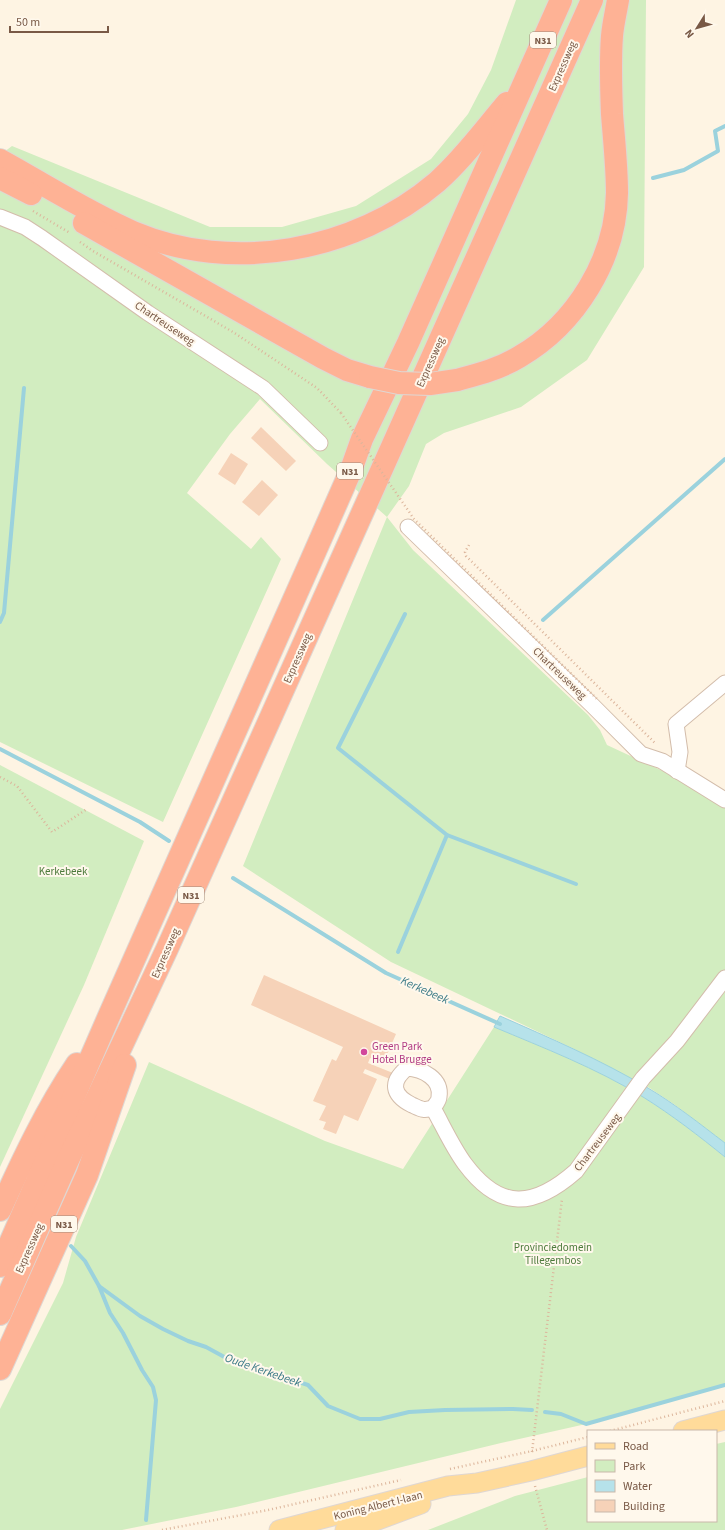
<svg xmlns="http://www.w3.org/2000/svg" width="725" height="1530" font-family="'Source Sans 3',sans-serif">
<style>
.green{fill:#d2edc0}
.water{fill:#b6e2ea;stroke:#9bd2dd}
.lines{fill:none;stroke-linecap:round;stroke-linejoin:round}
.stream{stroke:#9bd2dd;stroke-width:4}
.building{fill:#f6d2b8}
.minor-casing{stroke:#d3bdab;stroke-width:17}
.major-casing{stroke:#dfd7d3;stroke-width:21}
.highway-casing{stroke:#dfd7d3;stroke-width:24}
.path{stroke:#dcb59b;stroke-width:2.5;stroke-dasharray:1 3;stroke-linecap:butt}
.minor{stroke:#fff;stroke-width:15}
.major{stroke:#ffdb9a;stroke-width:19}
.highway{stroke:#feb295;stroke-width:22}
.highway-bridge-casing{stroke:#dfd7d3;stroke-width:24;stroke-linecap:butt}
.path-bridge{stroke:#dcb59b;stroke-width:2.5;stroke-dasharray:1 3;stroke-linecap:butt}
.highway-bridge{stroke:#feb295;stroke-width:22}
.hotel-dot{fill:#d1479c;stroke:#fff8ec;stroke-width:1.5}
.labels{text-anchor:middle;stroke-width:4;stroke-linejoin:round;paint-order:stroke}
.shield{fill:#fff8ec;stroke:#a18978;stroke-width:1}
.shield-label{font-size:10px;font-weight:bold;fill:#795946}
.street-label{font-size:11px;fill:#795946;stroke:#fff8ec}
.park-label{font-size:11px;fill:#4c7a3b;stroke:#fff8ec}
.hotel-label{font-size:11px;fill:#b23c85;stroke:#fff8ec;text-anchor:start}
.water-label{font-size:12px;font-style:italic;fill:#3b7a87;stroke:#fff8ec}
</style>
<rect width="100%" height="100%" fill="#fef4e3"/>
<g class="green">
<polygon points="516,0 646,0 644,267 587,360 521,407 444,433 426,444 409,486 387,517 413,550 588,715 600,730 607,745 682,780 725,807 725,1143 675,1105 648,1087 572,1048 391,962 243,866 387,517 327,464 260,399 230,434 187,493 251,549 261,537 281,559 163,822 0,742 0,155 12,146 210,227 282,227 356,206 431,159 468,114 491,70"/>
<polygon points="0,765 144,841 84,985 0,1167"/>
<path d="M494,1027C544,1048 596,1068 643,1097C672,1115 699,1136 725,1157V1385L586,1424L501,1443L236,1507L122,1530H0V1409L63,1283L76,1237L149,1062L325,1141L403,1169Z"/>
<polygon points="725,1442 725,1530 428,1530 515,1496 588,1477 588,1521 716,1521 716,1444"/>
</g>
<path class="water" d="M500,1016C550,1038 601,1060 648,1088C675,1104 700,1124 725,1143V1157C699,1136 672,1115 643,1097C596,1068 544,1048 494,1027Z"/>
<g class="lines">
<g class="stream">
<polyline points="653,178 684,170 718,151 715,131 725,126"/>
<polyline points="405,614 338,748 447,835 576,884"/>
<polyline points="543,620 725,459"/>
<polyline points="0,622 4,613 24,388"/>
<polyline points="0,749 140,822 169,841"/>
<polyline points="233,878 386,973 500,1024"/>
<polyline points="398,952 447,835"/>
<polyline points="71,1246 85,1261 99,1286 140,1316 163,1329 188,1341 206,1347 228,1359 308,1385 328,1406 360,1419 380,1419 409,1412 445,1410 513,1409 532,1410"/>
<polyline points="99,1286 110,1313 123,1333 142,1370 153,1387 156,1400 146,1520"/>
<polyline points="545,1412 561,1414 586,1424 725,1385"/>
</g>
</g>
<g class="building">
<polygon points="261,427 296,461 286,471 251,438"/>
<polygon points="231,453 248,464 235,485 218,474"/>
<polygon points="262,480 278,495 259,516 242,502"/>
<polygon points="264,975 396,1034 383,1064 370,1058 368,1063 393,1073 390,1079 365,1069 363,1073 377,1079 358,1121 344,1115 336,1134 323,1129 326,1122 319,1120 326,1106 313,1101 332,1059 336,1061 343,1047 251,1005"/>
</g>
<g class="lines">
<defs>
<g id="minor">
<polyline points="0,217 25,227 42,238 148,313 263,388 320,443"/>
<polyline points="408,527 593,706 641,754 662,761 725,800"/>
<polyline points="677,771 680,752 676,724 725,683"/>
<path d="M407,1068C423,1069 442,1079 439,1097C439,1101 435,1105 433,1108C423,1111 421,1109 412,1105C392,1095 390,1082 407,1068Z"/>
<path d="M433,1108C443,1126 453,1148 465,1164C500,1211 534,1208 576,1171L643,1078L677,1041L725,978"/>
</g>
<g id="major">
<polyline points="683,1431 725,1420"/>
<polyline points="279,1530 448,1486 477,1483 531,1471 588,1456"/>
<polyline points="345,1530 367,1524 421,1504"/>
</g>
<g id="highway">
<path d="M0,160C44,184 87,212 133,232C232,274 355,252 437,182C463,159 484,130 507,103"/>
<polyline points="0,178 31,194"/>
<polyline points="84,223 323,358 347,370 370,377"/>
<path d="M457,380C479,374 499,369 519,357C576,324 616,259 617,193C617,167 614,140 612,114C611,88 610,62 612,36C613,24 616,12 618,0"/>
<path d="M0,1210C23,1159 46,1110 77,1064"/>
<polyline points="0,1266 109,1016 310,563 351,470 362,439 408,343 561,0"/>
<polyline points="0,1314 68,1160 167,949 592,0"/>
<polyline points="0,1369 87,1175 125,1065"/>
</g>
</defs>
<use href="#minor" class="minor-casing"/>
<use href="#major" class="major-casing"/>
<use href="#highway" class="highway-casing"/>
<g class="path">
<polyline points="33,211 70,233"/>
<polyline points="80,242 93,251 233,332 317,388 341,413"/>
<polyline points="469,545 465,552 466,556 656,744"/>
<polyline points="0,777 17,786 52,832 87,809"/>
<polyline points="610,1431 725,1401"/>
<polyline points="532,1452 562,1199"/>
<polyline points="450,1469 532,1451 588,1437"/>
<polyline points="535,1486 547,1530"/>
<polyline points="162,1530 268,1510 401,1480"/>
</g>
<use href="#minor" class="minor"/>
<use href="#major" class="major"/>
<use href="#highway" class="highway"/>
<defs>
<polyline id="highway-bridge" points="370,377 399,383 430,384 457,380"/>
</defs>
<use href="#highway-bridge" class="highway-bridge-casing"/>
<polyline class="path-bridge" points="341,413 414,519 598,700"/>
<use href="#highway-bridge" class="highway-bridge"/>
</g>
<circle class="hotel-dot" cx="364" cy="1052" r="4"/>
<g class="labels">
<g class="shield">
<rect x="530" y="32" width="26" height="16" rx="3"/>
<rect x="337" y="463" width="26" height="16" rx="3"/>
<rect x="178" y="887" width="26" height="16" rx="3"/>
<rect x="51" y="1216" width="26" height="16" rx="3"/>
</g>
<g class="shield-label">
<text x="543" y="44">N31</text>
<text x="350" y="475">N31</text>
<text x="191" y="899">N31</text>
<text x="64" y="1228">N31</text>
</g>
<g class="street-label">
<text transform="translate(562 66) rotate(-66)" y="4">Expressweg</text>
<text transform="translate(165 323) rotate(34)" y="4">Chartreuseweg</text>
<text transform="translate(430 362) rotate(-66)" y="4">Expressweg</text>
<text transform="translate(297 658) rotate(-66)" y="4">Expressweg</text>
<text transform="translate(560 673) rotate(44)" y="4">Chartreuseweg</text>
<text transform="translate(165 953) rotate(-66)" y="4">Expressweg</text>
<text transform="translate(597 1142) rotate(-53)" y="4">Chartreuseweg</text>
<text transform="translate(29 1248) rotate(-66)" y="4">Expressweg</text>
<text transform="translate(378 1505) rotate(-14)" y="4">Koning Albert I-laan</text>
</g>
<g class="park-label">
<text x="63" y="875">Kerkebeek</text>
<text x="553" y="1251">Provinciedomein<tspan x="553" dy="13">Tillegembos</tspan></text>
</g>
<g class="hotel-label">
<text x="372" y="1050">Green Park<tspan x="372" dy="13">Hotel Brugge</tspan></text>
</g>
<g class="water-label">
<text transform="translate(425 990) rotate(24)" y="4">Kerkebeek</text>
<text transform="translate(263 1370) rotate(19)" y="4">Oude Kerkebeek</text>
</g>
</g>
<rect x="587" y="1430" width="130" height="92" fill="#fff8ec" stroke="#c9b8aa"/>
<rect x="595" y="1443" width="20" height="6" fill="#ffdb9a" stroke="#c9b8aa"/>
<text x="623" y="1450" font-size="12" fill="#795946">Road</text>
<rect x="595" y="1460" width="20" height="12" fill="#d2edc0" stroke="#c9b8aa"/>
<text x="623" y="1470" font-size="12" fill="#795946">Park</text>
<rect x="595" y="1480" width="20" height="12" fill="#b6e2ea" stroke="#c9b8aa"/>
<text x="623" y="1490" font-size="12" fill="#795946">Water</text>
<rect x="595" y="1500" width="20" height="12" fill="#f6d2b8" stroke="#c9b8aa"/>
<text x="623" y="1510" font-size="12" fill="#795946">Building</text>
<g transform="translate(697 28) rotate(233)" stroke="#fff8ec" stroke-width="3" paint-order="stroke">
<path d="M0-3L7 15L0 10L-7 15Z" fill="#795946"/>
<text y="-6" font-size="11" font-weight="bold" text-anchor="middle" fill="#795946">N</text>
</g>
<path d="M10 26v6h98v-6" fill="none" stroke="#795946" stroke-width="2"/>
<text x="16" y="26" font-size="12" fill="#795946" stroke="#fff8ec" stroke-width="3" paint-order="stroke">50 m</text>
</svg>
